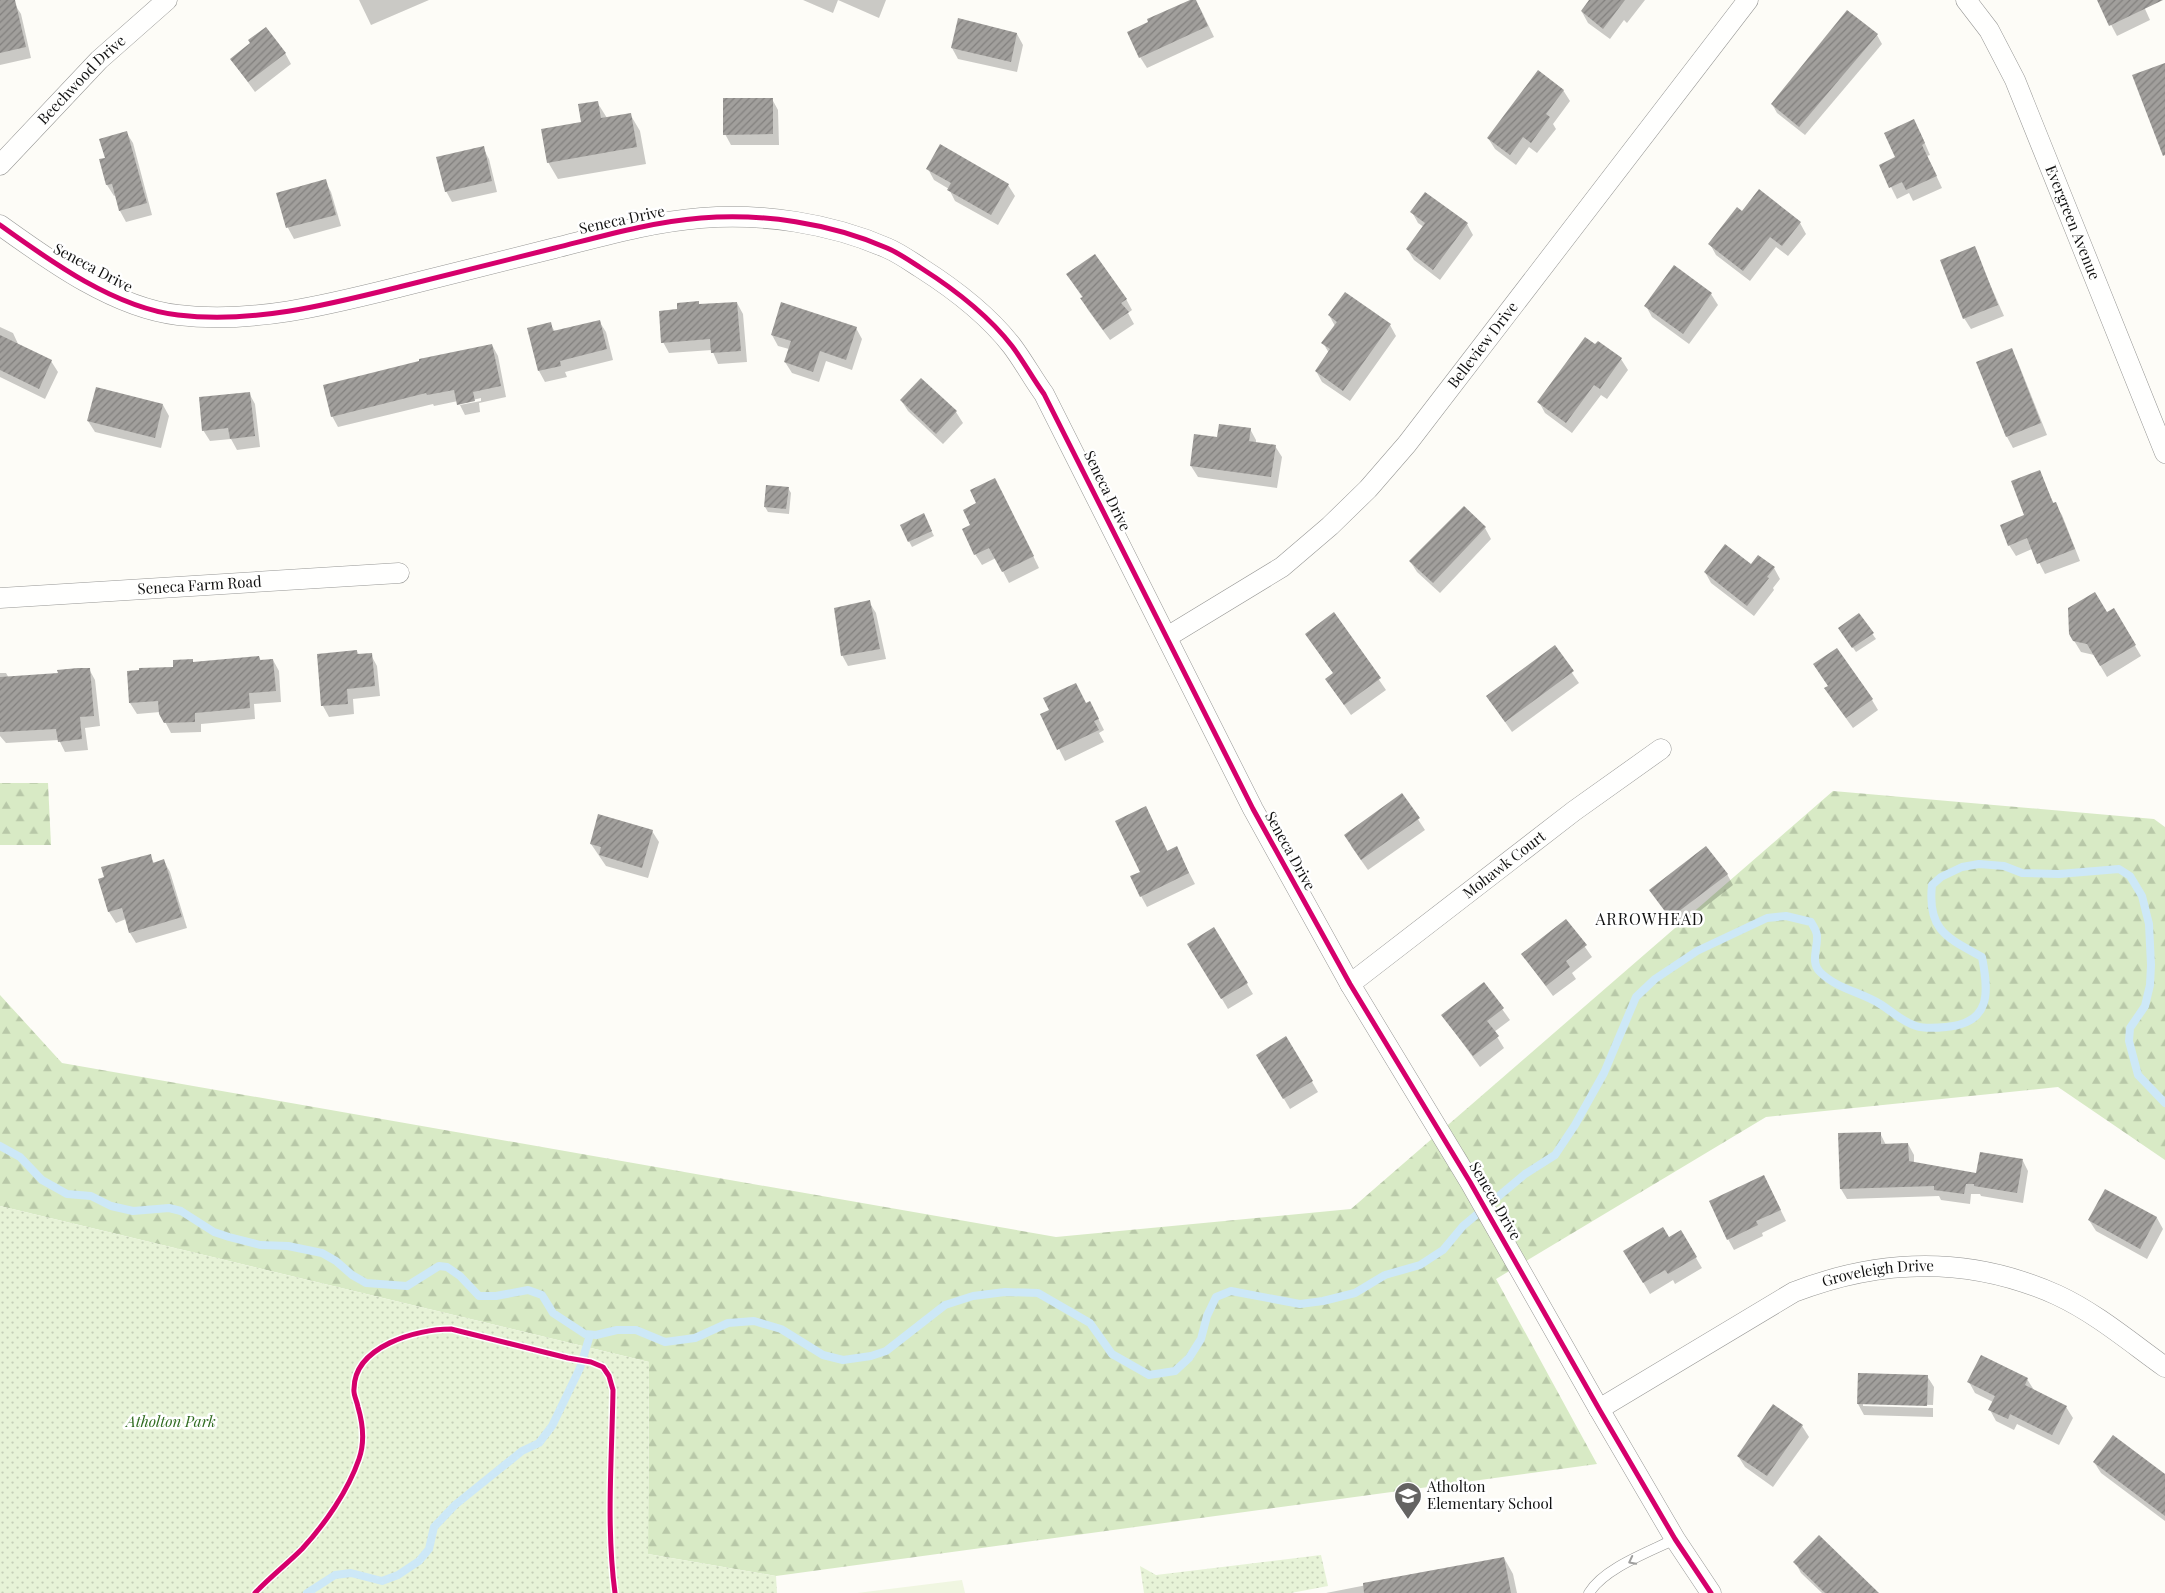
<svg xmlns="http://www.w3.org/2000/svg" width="2165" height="1593" font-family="'Playfair Display',serif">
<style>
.forest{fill:url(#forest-firs)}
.park{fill:url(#park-dots)}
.pitch{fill:#f0f6e1}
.shadow{fill:#0003;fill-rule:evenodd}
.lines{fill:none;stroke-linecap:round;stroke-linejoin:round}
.stream{stroke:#cde8f7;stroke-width:8}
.building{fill:url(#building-hatch)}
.lane-casing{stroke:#979795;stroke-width:11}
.street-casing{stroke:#979795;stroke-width:21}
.lane{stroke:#fffffe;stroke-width:10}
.street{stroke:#fffffe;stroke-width:20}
.cycleway-casing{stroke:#fff;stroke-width:8}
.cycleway{stroke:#d6006c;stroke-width:5}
.oneway{stroke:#a0a09f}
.labels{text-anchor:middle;stroke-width:5;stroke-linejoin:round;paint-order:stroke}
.street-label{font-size:15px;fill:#111;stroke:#fff}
.park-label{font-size:15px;font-style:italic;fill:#2f6b1f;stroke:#fff}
.poi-label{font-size:15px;fill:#111;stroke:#fff;text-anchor:start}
.neighbourhood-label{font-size:16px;letter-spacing:1px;fill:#111;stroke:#fff}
</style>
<defs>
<pattern id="forest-firs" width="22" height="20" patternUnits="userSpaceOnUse" patternTransform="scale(1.25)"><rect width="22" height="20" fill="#d8eac5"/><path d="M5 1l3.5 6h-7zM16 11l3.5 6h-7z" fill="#b8c8a8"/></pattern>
<pattern id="park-dots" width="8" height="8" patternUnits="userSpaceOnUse" patternTransform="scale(1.25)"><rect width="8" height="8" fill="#e7f3d7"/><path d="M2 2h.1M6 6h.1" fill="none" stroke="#c5cfb8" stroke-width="1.8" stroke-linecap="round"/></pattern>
<pattern id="building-hatch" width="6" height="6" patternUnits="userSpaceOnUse" patternTransform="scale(1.25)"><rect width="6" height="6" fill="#a19f9c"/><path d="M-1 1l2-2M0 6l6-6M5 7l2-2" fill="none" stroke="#82807e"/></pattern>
</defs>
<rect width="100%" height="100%" fill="#fdfcf7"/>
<g class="forest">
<polygon points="0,783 48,783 51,845 0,845"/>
<polygon points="1833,791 2154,819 2165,827 2165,1160 2058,1087 1766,1117 1496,1279 1597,1464 776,1576 648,1554 649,1362 0,1206 0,995 62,1063 1056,1237 1351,1209"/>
</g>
<g class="park">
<polygon points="0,1206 649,1362 648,1554 776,1576 777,1593 0,1593"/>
<polygon points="1321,1555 1328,1586 1291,1593 1144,1593 1140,1566 1156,1575"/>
</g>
<polygon class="pitch" points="962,1580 965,1593 857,1593"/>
<g class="shadow">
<polygon points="359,0 429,0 371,25"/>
<polygon points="803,0 886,0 879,18 838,0 833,13"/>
<polygon points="1193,0 1195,0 1201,10 1214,37 1147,68 1140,57"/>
<polygon points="1591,0 1645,0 1627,23 1624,20 1610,39 1588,23 1582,12"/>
<polygon points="2098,0 2141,0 2150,20 2117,36"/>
<polygon points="14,3 21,14 31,58 0,65 0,6"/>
<polygon points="1017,34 1023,45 1017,72 958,59 952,48"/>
<polygon points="1877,35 1882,44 1805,135 1777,113 1772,104"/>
<polygon points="285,53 291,64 255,92 231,59"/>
<polygon points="1563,90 1570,101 1553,124 1556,129 1537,153 1529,147 1516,165 1495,149 1488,138"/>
<polygon points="772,99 778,110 779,145 731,145 725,134"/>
<polygon points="597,102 607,118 630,114 640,131 646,164 558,179 548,162"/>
<polygon points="126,132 133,143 152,215 126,222 120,211 116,195 114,196 107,185 106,158"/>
<polygon points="1920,132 1930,155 1927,156 1942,188 1913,201 1909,193 1897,199 1880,165 1897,158"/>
<polygon points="483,148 489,159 497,192 452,202 446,191"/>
<polygon points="928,169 1008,185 1015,196 998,225 955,201 949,189 934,180"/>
<polygon points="325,181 331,192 341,226 294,239 288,228 278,194"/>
<polygon points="1412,212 1467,224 1473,235 1440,280 1414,260 1407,249 1424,227 1418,223"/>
<polygon points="1742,212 1800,223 1806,234 1788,256 1776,247 1750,281 1716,255 1710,244"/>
<polygon points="1974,248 2004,316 1971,329 1964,318"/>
<polygon points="1074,285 1126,299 1132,310 1128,313 1134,324 1110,340 1088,310 1082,299 1083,298"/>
<polygon points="1711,294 1718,305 1689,344 1652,317 1646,306"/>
<polygon points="737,303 743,314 747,362 718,364 712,350 669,353 663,342 700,305"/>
<polygon points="1329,315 1390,325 1396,336 1350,401 1322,382 1316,371 1329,353 1323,343 1335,326"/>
<polygon points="599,321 606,332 613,360 565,372 567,377 545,382 539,371 529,329 550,323 555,332"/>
<polygon points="0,327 13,333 19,346 51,361 58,372 45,399 0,377"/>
<polygon points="856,328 862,339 852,370 826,361 819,382 792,373 785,362 789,349 778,346 772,335"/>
<path d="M492,345L498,356L506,397L479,403L480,412L465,415L458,401L434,406L433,404L338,427L332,416ZM481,398V401L460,405V403Z"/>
<polygon points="1596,346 1621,359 1628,370 1607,399 1601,395 1572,433 1545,413 1539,402"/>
<polygon points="2011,350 2017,360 2047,435 2013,448 2007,437 1978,363"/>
<polygon points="921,379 956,412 963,423 943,444 908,411 901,400"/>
<polygon points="249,393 255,404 260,447 237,450 231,439 210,441 203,430"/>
<polygon points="163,405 169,416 161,448 95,432 88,421"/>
<polygon points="1250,429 1256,440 1256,443 1275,446 1282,457 1277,488 1198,477 1191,466 1218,438"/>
<polygon points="2039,471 2054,504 2062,515 2080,561 2045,574 2032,549 2016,556 2009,545 2026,516"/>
<polygon points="788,488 791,493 789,514 768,512 765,507"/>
<polygon points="1001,490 1039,568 1009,583 996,558 982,565 975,554 972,526"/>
<polygon points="926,520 934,536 912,547 901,526"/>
<polygon points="1485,528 1491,539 1440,593 1417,572 1410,561"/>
<polygon points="1751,566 1774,568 1780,579 1773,588 1774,590 1754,616 1711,583 1705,572"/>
<polygon points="869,602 876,613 886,659 848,666 842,655"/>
<polygon points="2114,610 2141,656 2107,677 2094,655 2081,652 2070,634"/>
<polygon points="1334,614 1386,690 1351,715 1326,679 1334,674 1306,634"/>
<polygon points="1859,615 1876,639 1856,652 1843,633"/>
<polygon points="1554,647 1579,683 1512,732 1487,696"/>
<polygon points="357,651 359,655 371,655 377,666 380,696 353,699 354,714 329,717 323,706"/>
<polygon points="259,657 261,661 273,660 279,671 281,702 254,704 255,719 201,724 201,732 171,733 160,712 137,714 130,703 174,668 192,660 194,663"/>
<polygon points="89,669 95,680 100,726 85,728 88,750 65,752 59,740 6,743 0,736 0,673 6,673 9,678 59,674"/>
<polygon points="1829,687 1872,700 1878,710 1853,728 1832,699"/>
<polygon points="1086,705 1096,714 1104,730 1099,733 1104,742 1065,761 1042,715 1051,711"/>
<polygon points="1402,795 1425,830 1368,870 1351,846"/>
<polygon points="1151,818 1168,852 1182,859 1195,884 1147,907 1141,896 1141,873"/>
<polygon points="652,831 659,842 648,878 606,866 591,844"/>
<polygon points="150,856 154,863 164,861 170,872 187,928 136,943 130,933 126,919 116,923 109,912 99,880"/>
<polygon points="1727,874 1733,885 1678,928 1651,890"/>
<polygon points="1566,920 1592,957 1572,973 1576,979 1553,996 1522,954"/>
<polygon points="1214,929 1253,994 1228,1009 1189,944"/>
<polygon points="1484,984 1510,1020 1494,1032 1504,1048 1480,1067 1443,1016"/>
<polygon points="1286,1038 1318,1092 1290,1109 1258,1055"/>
<polygon points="1880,1133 1886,1145 1908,1144 1914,1155 1914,1163 1977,1174 2023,1161 2028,1171 2023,1203 1981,1196 1980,1194 1971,1194 1970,1204 1941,1200 1939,1196 1847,1199 1841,1189"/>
<polygon points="1764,1176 1786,1221 1762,1233 1763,1236 1734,1250 1728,1239"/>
<polygon points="2105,1191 2157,1218 2163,1229 2147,1259 2096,1231 2089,1220"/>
<polygon points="1680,1231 1702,1268 1675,1284 1673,1280 1650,1294 1625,1251 1669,1239"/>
<polygon points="1859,1374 1927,1376 1934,1387 1933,1405 1863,1403 1863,1406 1933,1408 1933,1417 1864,1415 1858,1404"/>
<polygon points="2027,1379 2034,1390 2066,1407 2073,1418 2059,1445 2017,1424 2014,1430 1996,1421 1990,1410 1993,1402 1975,1393 1969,1382"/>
<polygon points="1774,1406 1802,1426 1809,1437 1773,1487 1745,1467 1738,1456"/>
<polygon points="2094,1462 2165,1475 2165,1521 2101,1473"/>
<polygon points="1504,1558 1513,1574 1517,1593 1326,1593"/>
<polygon points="1795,1562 1874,1593 1822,1593 1801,1573"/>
</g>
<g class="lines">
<g class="stream">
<path d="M0,1146L20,1157L42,1180L67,1194L91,1196L111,1206L133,1211L169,1208L181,1211L214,1232L229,1237L260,1245L288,1246L322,1253L336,1261L352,1275L366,1283L407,1286L439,1266L447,1267L460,1276L479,1296H496L528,1290L542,1295L553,1313L585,1334L596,1335L617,1330H636L665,1342L695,1338L728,1323L754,1321L781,1329L823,1355L843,1360L871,1356L886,1351L945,1305L973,1296L1005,1292L1038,1293L1090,1323L1112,1354L1149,1375L1175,1371L1189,1358L1201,1339L1207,1316L1216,1297L1231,1291L1300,1304L1323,1301L1355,1293L1385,1275L1420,1265L1443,1250L1463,1226L1525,1174L1555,1155L1575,1125L1604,1073L1636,997L1655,979L1697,951L1767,918L1786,916L1811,922C1813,926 1817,931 1817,936C1818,948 1810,962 1820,972C1837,989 1861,992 1880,1004C1893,1012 1901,1021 1916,1026C1925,1029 1936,1028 1946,1027C1991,1023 1989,993 1982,957C1948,938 1927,931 1932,885L1941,877L1962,867L1979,864L2004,866L2022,873L2059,874L2119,869L2130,876L2142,896L2149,924L2151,965L2150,985L2145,1006L2130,1028L2129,1041L2138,1075L2165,1103"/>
<polyline points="307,1593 335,1575 351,1573 382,1581 398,1575 419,1561 429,1549 434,1527 455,1505 522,1451 539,1443 552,1426 580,1368 590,1335"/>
</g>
</g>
<g class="building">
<polygon points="0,0 15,0 26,47 0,53"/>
<polygon points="1190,0 1196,0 1208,26 1139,58 1127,32 1148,22 1147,19"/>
<polygon points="1589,0 1625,0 1603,29 1581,11"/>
<polygon points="2097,0 2163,0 2109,26"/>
<polygon points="1847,10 1878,34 1799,127 1771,104"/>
<polygon points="958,18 1017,33 1011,62 951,48"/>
<polygon points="266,27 286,53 248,82 230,59 250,43 248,40"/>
<polygon points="2165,63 2165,155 2163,156 2132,75"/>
<polygon points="1538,70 1564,90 1546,114 1550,117 1531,143 1523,137 1510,155 1487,138"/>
<polygon points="723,98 773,98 773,134 723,135"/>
<polygon points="598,101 601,118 631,113 637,147 547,163 541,129 581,122 578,104"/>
<polygon points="1914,119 1925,143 1922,145 1937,176 1906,190 1902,182 1889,188 1879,165 1895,157 1884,133"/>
<polygon points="127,131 147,203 119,211 112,184 106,185 99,159 105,158 99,139"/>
<polygon points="940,144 1009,184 991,215 947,190 951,183 926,169"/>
<polygon points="484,146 492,181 445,192 436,157"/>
<polygon points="326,179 336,215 286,228 276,193"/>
<polygon points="1759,189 1801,222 1782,246 1770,237 1743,271 1708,244 1737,207 1742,211"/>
<polygon points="1425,192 1468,223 1433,270 1406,249 1425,223 1410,212"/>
<polygon points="1975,246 1998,305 1963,319 1940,260"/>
<polygon points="1095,254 1127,299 1121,303 1129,312 1103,330 1080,298 1083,297 1066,274"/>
<polygon points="1674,265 1712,293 1683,334 1644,306"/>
<polygon points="1345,292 1391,324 1343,391 1315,371 1330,349 1321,343 1337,322 1328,315"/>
<polygon points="699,301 699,304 737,302 741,351 711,353 710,339 661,343 659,311 677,309 677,303"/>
<polygon points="781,302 857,327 846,360 820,351 813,372 784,362 791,341 771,335"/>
<polygon points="600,320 607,349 560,361 561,366 538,371 527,328 551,322 553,331"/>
<polygon points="0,335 52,360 39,389 0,370"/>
<polygon points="1585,337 1595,344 1598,341 1622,358 1600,389 1594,385 1566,423 1537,402"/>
<polygon points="492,344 501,386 473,392 475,401 457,405 454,390 427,395 426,393 331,417 323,385 419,361 419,359"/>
<polygon points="2012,348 2041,423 2006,437 1976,362"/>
<polygon points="921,378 957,411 936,434 900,400"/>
<polygon points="96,387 163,404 155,438 87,421"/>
<polygon points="250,392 255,436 230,439 228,428 202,431 199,397"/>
<polygon points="1219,424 1251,428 1249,441 1276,445 1271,477 1190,466 1194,434 1217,437"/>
<polygon points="2040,470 2053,503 2056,502 2075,549 2037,564 2027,538 2008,546 2000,525 2024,515 2011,481"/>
<polygon points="995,478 1034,556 1002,572 989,548 974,555 962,529 970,525 963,510 976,503 970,490"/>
<polygon points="766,485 789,487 786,509 764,507"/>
<polygon points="1464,506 1486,527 1433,583 1409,561"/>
<polygon points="924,513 932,531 908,542 900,525"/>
<polygon points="1725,544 1751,564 1758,555 1775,567 1767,577 1769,578 1747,606 1704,572"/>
<polygon points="2095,592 2107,612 2114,608 2136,645 2100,666 2087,644 2073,641 2069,634 2068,608"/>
<polygon points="870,600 880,649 841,656 834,608"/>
<polygon points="1334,612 1381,678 1344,705 1325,679 1333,673 1305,634"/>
<polygon points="1859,613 1874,633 1852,648 1838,628"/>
<polygon points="1555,645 1574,671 1505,722 1486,696"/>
<polygon points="1837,648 1873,699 1846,718 1824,688 1828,686 1813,664"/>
<polygon points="357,650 357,654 372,653 375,686 347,689 348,704 321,706 317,654"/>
<polygon points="259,656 260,660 273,659 276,691 249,693 250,708 195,713 195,722 164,723 159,714 158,701 129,703 127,671 139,670 139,668 173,667 173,660 193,659 193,662"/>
<polygon points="78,668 90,668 94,716 80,717 82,739 58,742 56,729 0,732 0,677 58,673 57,670"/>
<polygon points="1076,683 1086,703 1090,701 1099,719 1094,721 1099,730 1057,750 1040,714 1049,710 1043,698"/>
<polygon points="1402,793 1420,818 1361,860 1344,835"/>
<polygon points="1146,806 1167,851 1177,846 1189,873 1140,897 1130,876 1140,872 1115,821"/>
<polygon points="598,814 653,830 642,868 599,855 601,847 590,844"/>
<polygon points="1706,846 1728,874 1670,918 1649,890"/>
<polygon points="151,854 153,863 164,859 182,917 129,933 122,908 108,912 98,879 104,877 101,867"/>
<polygon points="1566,919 1587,945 1566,961 1570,967 1546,986 1521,954"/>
<polygon points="1214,927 1248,983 1221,999 1187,944"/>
<polygon points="1484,982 1504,1008 1487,1021 1499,1036 1473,1056 1441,1015"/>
<polygon points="1286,1036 1313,1081 1283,1099 1256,1055"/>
<polygon points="1881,1132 1881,1144 1908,1143 1909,1161 1976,1173 1980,1152 2023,1159 2017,1193 1974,1186 1974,1184 1966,1184 1964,1194 1934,1190 1934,1186 1840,1189 1838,1133"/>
<polygon points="1764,1175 1781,1210 1756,1221 1758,1225 1727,1240 1709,1201"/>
<polygon points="2105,1189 2157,1217 2140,1249 2088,1220"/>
<polygon points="1663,1227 1669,1237 1681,1230 1697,1257 1668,1274 1665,1270 1643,1283 1623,1251"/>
<polygon points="1981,1355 2028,1378 2025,1385 2067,1406 2052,1435 2010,1414 2008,1419 1988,1410 1995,1396 1967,1382"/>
<polygon points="1858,1373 1928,1375 1927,1406 1857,1404"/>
<polygon points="1773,1404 1803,1425 1767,1476 1737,1456"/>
<polygon points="2113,1435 2165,1474 2165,1516 2093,1462"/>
<polygon points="1819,1535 1879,1593 1825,1593 1793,1562"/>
<polygon points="1504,1557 1511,1593 1364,1593 1363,1583"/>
</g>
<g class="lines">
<defs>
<path id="lane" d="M1589,1593C1604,1568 1649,1552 1675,1539"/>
<g id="street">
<path id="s1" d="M1966,0L1989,30L2015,80L2165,453"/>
<path id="s2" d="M0,165L99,60L167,0"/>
<path d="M0,225C50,261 115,308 178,315C252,324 327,305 399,287C451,274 503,261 555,248C603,236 651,222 701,218C762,213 830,223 887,248C899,253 910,261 921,268C954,289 988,315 1012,346C1024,362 1033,379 1044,394L1253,809L1350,984L1470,1182L1599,1409L1675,1539L1711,1593"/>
<path id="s3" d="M0,598L399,573"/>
<path id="s4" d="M1167,637L1282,567L1330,526L1368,489L1407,444L1748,0"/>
<path id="s5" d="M1350,984L1574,811L1661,749"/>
<path id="s6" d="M1599,1409L1794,1292C1882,1258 1970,1256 2057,1295C2096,1313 2130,1342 2165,1367"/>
</g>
</defs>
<use href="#lane" class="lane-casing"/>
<use href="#street" class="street-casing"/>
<use href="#lane" class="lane"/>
<use href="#street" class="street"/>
<defs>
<g id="cycleway">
<path d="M0,225C50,261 115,308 178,315C252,324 327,305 399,287C451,274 503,261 555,248C603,236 651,222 701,218C762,213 830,223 887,248C899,253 910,261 921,268C954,289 988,315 1012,346C1024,362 1033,379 1044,394L1253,809L1350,984L1470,1182L1599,1409L1675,1539L1711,1593"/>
<path d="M255,1593C270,1577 287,1564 302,1549C325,1524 348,1491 359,1459C365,1442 363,1424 358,1407C357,1401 353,1394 354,1389C354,1346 417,1329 451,1329L568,1358L591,1362L603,1367L609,1376L613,1390C612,1457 606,1526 615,1593"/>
</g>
</defs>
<use href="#cycleway" class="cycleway-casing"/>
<use href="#cycleway" class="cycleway"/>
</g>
<defs><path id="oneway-chevron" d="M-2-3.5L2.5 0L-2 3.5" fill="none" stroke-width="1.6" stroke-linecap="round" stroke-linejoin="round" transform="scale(1.25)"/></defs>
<use class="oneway" href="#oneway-chevron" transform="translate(1632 1561) rotate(153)"/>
<defs>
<symbol id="school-pin" viewBox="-11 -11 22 30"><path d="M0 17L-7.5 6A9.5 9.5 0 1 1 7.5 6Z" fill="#646362" stroke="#fff"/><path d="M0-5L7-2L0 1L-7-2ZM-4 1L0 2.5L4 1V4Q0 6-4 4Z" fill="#fff"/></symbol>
</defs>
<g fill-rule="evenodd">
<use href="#school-pin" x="1392" y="1480" width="32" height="43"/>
</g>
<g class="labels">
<g class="street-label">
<text dy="5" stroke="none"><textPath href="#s2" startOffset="118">Beechwood Drive</textPath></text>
<text transform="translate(622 220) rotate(-12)" y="5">Seneca Drive</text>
<text dy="5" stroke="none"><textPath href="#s1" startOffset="248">Evergreen Avenue</textPath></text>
<text transform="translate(93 268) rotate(28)" y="5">Seneca Drive</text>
<text dy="5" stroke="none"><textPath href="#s4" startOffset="435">Belleview Drive</textPath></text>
<text transform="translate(1107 491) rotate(64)" y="5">Seneca Drive</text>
<text dy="5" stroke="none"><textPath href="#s3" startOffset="200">Seneca Farm Road</textPath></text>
<text transform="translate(1290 851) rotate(61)" y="5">Seneca Drive</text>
<text dy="5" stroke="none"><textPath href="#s5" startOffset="195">Mohawk Court</textPath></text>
<text transform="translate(1495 1201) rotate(60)" y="5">Seneca Drive</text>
<text dy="5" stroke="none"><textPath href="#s6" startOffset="314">Groveleigh Drive</textPath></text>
</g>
<g class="park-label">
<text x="171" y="1427">Atholton Park</text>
</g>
<g class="poi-label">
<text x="1427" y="1492">Atholton<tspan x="1427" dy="17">Elementary School</tspan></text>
</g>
<g class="neighbourhood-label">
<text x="1650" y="925">ARROWHEAD</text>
</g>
</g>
</svg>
